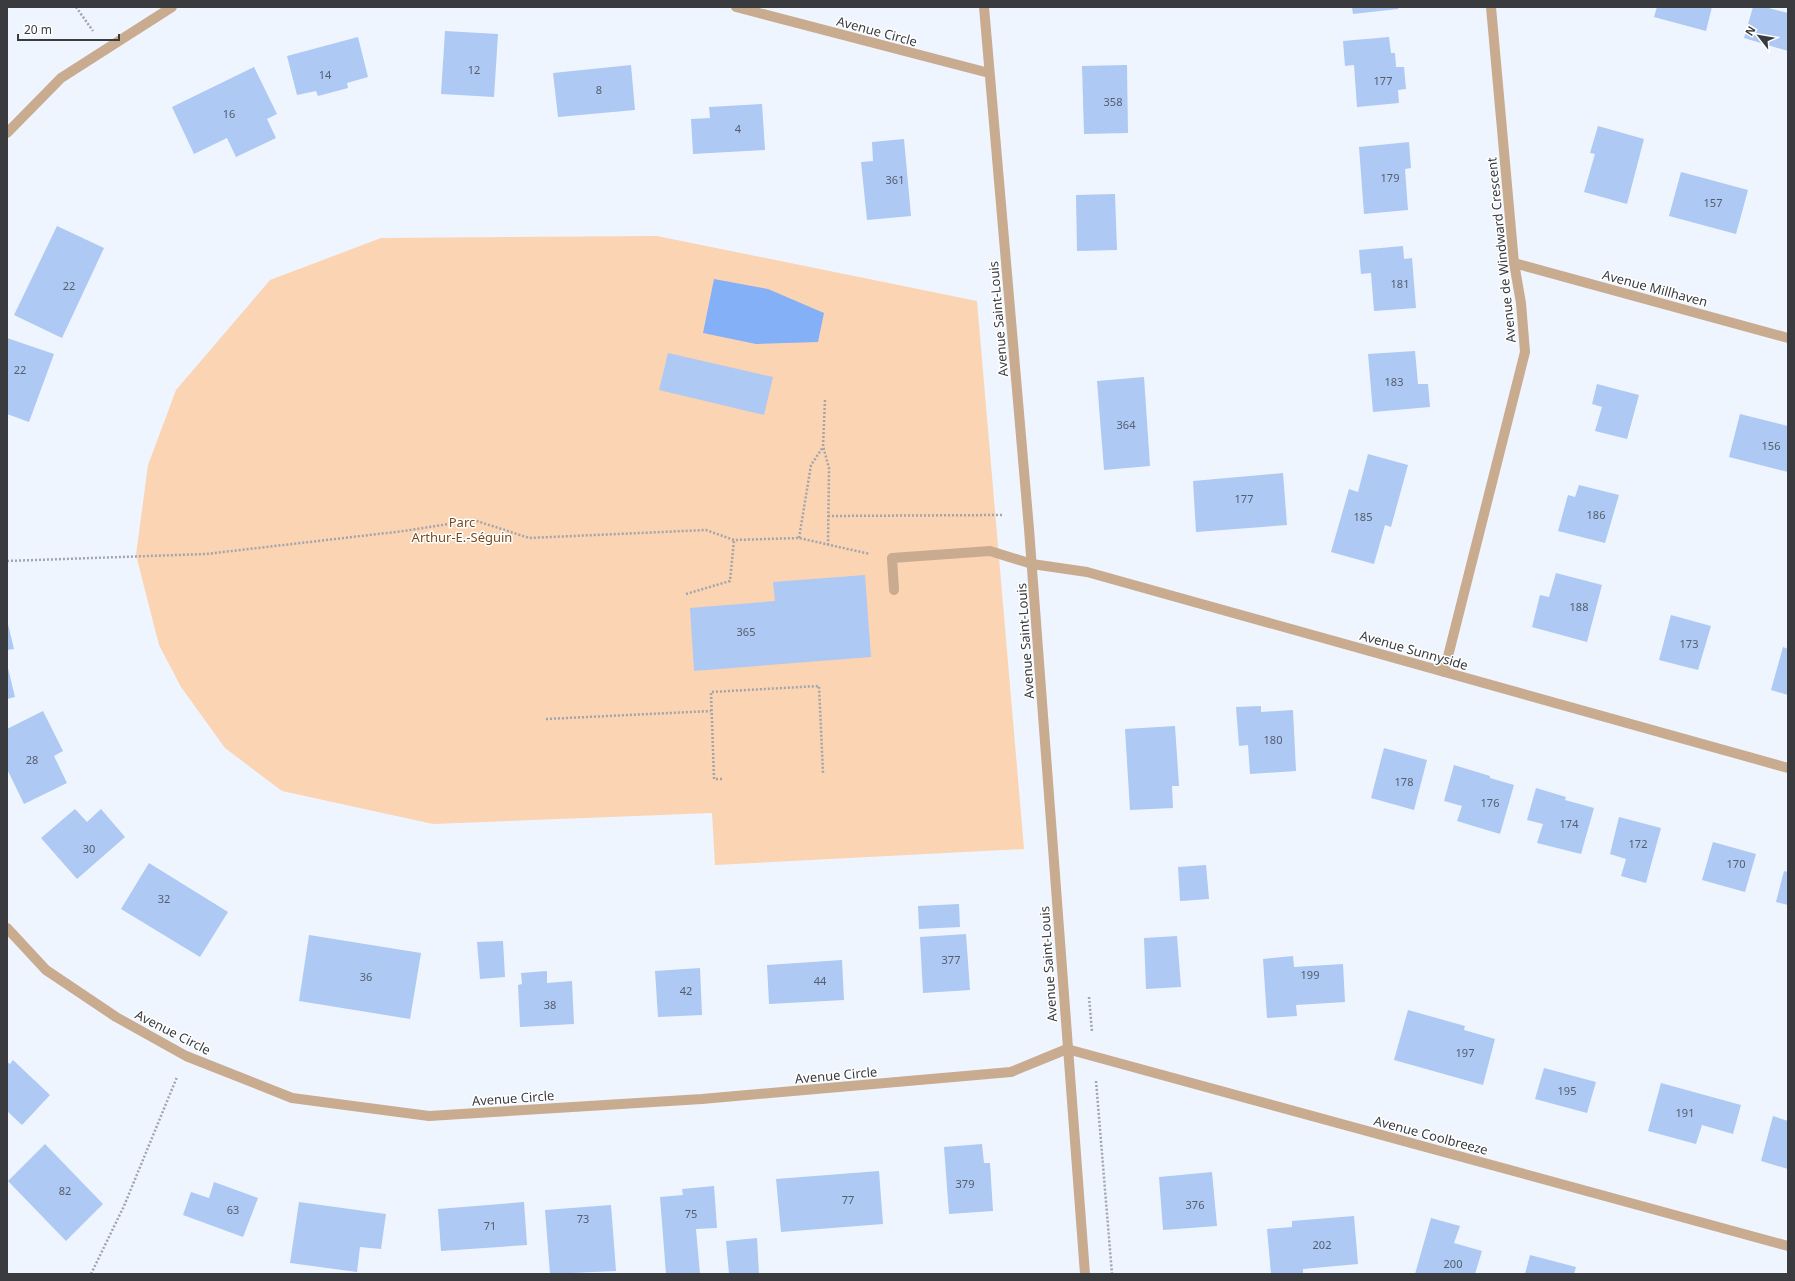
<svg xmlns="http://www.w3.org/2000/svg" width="1795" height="1281" font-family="'Noto Sans',sans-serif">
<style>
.green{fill:#fbd4b3}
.water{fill:#83b0f6}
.building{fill:#adc9f4}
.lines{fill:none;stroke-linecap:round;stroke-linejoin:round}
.path{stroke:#a1a5ac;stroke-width:2.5;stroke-dasharray:2 2;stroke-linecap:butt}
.service{stroke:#c9ab90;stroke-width:10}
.minor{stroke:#c9ab90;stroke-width:10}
.tertiary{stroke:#c9ab90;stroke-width:10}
.labels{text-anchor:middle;stroke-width:3;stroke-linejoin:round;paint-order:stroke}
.number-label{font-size:11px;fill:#565e6c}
.street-label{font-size:13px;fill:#393b3f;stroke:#fff}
.park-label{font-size:13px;fill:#784b1d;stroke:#fff}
</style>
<rect width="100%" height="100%" fill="#eff5fe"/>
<polygon class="green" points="657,236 977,301 1024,849 715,865 712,813 433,824 282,791 225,748 181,687 159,645 136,555 148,465 176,390 270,280 381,238"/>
<polygon class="water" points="714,279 768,289 824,313 818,342 756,344 703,333"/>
<g class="building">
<polygon points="1352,7 1398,7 1398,9 1353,14"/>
<polygon points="1657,7 1712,7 1706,31 1654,17"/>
<polygon points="1753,7 1765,7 1788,13 1788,51 1744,38"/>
<polygon points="445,31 498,34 494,97 441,94"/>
<polygon points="358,37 368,77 347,83 348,88 318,96 316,91 297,95 287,56"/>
<polygon points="1389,37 1391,53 1395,53 1396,67 1404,67 1406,89 1398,90 1399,103 1357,107 1354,65 1345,66 1343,41"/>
<polygon points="631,65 635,110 558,117 553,73"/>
<polygon points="1127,65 1128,133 1084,134 1082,66"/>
<polygon points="254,67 277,114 267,119 276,138 236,157 227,138 194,154 172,107"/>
<polygon points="762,104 765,150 693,154 691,119 710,118 709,107"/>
<polygon points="1598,126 1644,139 1627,204 1584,192 1595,154 1590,153"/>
<polygon points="904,139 911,216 867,220 861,162 873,161 872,142"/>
<polygon points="1409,142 1411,168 1405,169 1408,210 1364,214 1359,147"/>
<polygon points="1681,172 1748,190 1736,234 1669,216"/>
<polygon points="1115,194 1117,250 1077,251 1076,195"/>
<polygon points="57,226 104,248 62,338 14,315"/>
<polygon points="1403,246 1404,259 1412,258 1416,308 1374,311 1371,273 1361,274 1359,250"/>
<polygon points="7,338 54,354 29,422 7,414"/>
<polygon points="1415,351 1418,384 1428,384 1430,407 1373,412 1368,354"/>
<polygon points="668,353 773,377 764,415 659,390"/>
<polygon points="1144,377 1150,466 1104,470 1097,381"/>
<polygon points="1597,384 1639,395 1627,439 1595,431 1602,407 1592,404"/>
<polygon points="1740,414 1788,426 1788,472 1729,457"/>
<polygon points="1368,454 1408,465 1391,527 1385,525 1374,564 1331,552 1349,489 1358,492"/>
<polygon points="1283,473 1287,525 1196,532 1193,481"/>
<polygon points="1579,485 1619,495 1605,543 1558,531 1568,495 1575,497"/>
<polygon points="1556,573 1602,585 1587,642 1532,627 1540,595 1549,597"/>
<polygon points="865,575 871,657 694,671 690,608 775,601 773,582"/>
<polygon points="1671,615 1711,626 1698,670 1659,660"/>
<polygon points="7,620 14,649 7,650"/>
<polygon points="1783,647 1788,649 1788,695 1771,690"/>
<polygon points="7,664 15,697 7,699"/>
<polygon points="1261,706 1261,712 1293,710 1296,771 1250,774 1248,745 1239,746 1236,707"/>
<polygon points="43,711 63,751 54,756 67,783 24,804 7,769 7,729"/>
<polygon points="1175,726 1179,786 1172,786 1173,808 1130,810 1125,729"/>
<polygon points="1384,748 1427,760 1414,810 1371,798"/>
<polygon points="1454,765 1490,776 1490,778 1514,785 1500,834 1457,821 1462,806 1444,801"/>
<polygon points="1536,788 1566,797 1565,800 1594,808 1581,854 1537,843 1543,824 1527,820"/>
<polygon points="75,809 87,822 101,809 125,837 77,879 41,838"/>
<polygon points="1619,817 1661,828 1646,883 1621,876 1626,859 1610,854"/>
<polygon points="1713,842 1756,854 1745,892 1702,880"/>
<polygon points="149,863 228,912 200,957 121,909"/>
<polygon points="1206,865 1209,899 1180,901 1178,867"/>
<polygon points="1784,871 1788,872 1788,905 1776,902"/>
<polygon points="959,904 960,927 919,929 918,906"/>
<polygon points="966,934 970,990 923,993 920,937"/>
<polygon points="309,935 421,953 410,1019 299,1001"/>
<polygon points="1177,936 1181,987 1146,989 1144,938"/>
<polygon points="503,941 505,977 480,979 477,942"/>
<polygon points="1293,956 1294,967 1343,964 1345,1002 1296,1005 1297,1016 1267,1018 1263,959"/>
<polygon points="842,960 844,1000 769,1004 767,965"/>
<polygon points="700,968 702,1015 658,1017 655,971"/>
<polygon points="547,971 547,983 572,981 574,1024 520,1027 518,985 522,984 521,973"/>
<polygon points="1408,1010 1465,1026 1464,1030 1495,1039 1483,1085 1394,1060"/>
<polygon points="13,1060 50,1095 22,1125 7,1111 7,1062 10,1064"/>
<polygon points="1544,1068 1596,1082 1587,1113 1535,1099"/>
<polygon points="1661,1083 1741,1105 1733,1134 1702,1125 1696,1144 1648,1131"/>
<polygon points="1773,1116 1788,1121 1788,1169 1761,1161"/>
<polygon points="45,1144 103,1204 66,1241 8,1181"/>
<polygon points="982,1144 984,1163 990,1163 993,1211 949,1214 944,1147"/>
<polygon points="879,1171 883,1224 781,1232 776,1179"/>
<polygon points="1212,1172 1217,1226 1163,1230 1159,1177"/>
<polygon points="214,1182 258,1198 243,1237 183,1215 191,1192 209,1198"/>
<polygon points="714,1186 717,1228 696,1229 700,1274 666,1274 660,1197 683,1195 682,1189"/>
<polygon points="299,1202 386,1214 381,1249 360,1247 357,1272 290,1263"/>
<polygon points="524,1202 527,1245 441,1251 438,1209"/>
<polygon points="611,1205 616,1271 550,1274 545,1210"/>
<polygon points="1354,1216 1358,1264 1303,1269 1303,1274 1271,1274 1267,1229 1292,1227 1292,1221"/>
<polygon points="1431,1218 1460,1226 1454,1243 1482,1251 1475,1274 1415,1274"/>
<polygon points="757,1238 759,1274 729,1274 726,1241"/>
<polygon points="1530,1255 1576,1267 1574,1274 1525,1274"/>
</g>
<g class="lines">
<g class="path">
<polyline points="76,7 93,31"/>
<polyline points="825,400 823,446 829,468 828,545"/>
<polyline points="828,516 1002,515"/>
<polyline points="799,538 811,465 823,447"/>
<polyline points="7,561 206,554 404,531 474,520 529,538 706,530 734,540 799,538 870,554"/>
<polyline points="686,594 730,581 734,540"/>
<polyline points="546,719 711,711"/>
<polyline points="722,779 714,779 711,692 819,686 823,773"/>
<polyline points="1089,997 1092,1032"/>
<polyline points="1096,1081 1112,1274"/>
<polyline points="91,1274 124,1206 177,1077"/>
</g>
<polyline class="service" points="894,590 892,558 990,551 1032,564"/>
<g class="minor">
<polyline points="736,7 989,73"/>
<polyline points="7,133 61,78 172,7"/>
<polyline points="1514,263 1788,338"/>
<polyline points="1032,564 1087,572 1788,768"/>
<polyline points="1444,672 1525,352 1521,303 1514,263 1491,7"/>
<polyline points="7,928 46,970 116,1017 186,1056 292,1098 429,1116 702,1099 1011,1072 1067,1049 1788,1246"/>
</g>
<polyline class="tertiary" points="984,7 1029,529 1085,1274"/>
</g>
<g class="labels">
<g class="number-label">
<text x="474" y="74">12</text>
<text x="325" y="79">14</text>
<text x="1383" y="85">177</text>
<text x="599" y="94">8</text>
<text x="1113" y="106">358</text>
<text x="229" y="118">16</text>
<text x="738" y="133">4</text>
<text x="1390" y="182">179</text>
<text x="895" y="184">361</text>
<text x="1713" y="207">157</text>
<text x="1400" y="288">181</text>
<text x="69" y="290">22</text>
<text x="20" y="374">22</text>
<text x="1394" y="386">183</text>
<text x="1126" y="429">364</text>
<text x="1771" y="450">156</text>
<text x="1244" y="503">177</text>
<text x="1596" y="519">186</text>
<text x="1363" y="521">185</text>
<text x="1579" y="611">188</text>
<text x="746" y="636">365</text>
<text x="1689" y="648">173</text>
<text x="1273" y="744">180</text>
<text x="32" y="764">28</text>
<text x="1404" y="786">178</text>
<text x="1490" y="807">176</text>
<text x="1569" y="828">174</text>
<text x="1638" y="848">172</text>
<text x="89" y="853">30</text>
<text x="1736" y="868">170</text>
<text x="164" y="903">32</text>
<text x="951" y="964">377</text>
<text x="1310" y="979">199</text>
<text x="366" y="981">36</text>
<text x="820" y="985">44</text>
<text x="686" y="995">42</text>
<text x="550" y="1009">38</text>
<text x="1465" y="1057">197</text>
<text x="1567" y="1095">195</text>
<text x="1685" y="1117">191</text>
<text x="965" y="1188">379</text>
<text x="65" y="1195">82</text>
<text x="848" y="1204">77</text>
<text x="1195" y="1209">376</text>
<text x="233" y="1214">63</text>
<text x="691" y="1218">75</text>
<text x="583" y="1223">73</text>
<text x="490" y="1230">71</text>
<text x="1322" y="1249">202</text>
<text x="1453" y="1268">200</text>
</g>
<g class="street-label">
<text transform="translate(877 31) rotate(15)" y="5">Avenue Circle</text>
<text transform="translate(1501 250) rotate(-96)" y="5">Avenue de Windward Crescent</text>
<text transform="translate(1655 288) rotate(15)" y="5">Avenue Millhaven</text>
<text transform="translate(998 319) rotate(-95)" y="5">Avenue Saint-Louis</text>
<text transform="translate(1025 641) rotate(-94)" y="5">Avenue Saint-Louis</text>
<text transform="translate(1414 650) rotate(16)" y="5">Avenue Sunnyside</text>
<text transform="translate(1048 964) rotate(-94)" y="5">Avenue Saint-Louis</text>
<text transform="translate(173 1032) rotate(27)" y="5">Avenue Circle</text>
<text transform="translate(836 1075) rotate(-5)" y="5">Avenue Circle</text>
<text transform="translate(513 1098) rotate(-4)" y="5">Avenue Circle</text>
<text transform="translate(1431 1135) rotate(15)" y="5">Avenue Coolbreeze</text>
</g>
<g class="park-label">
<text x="462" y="527">Parc<tspan x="462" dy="15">Arthur-E.-Séguin</tspan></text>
</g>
</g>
<rect width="1795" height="1281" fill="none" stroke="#393b3f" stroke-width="16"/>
<g transform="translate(1759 36) rotate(301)" stroke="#ffffff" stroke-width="3" paint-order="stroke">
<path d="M0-3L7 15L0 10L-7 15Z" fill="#393b3f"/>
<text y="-6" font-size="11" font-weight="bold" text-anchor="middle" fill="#393b3f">N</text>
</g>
<path d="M18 34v6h101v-6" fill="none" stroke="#393b3f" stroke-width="2"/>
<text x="24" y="34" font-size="12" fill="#393b3f" stroke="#ffffff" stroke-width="3" paint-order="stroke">20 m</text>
</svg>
